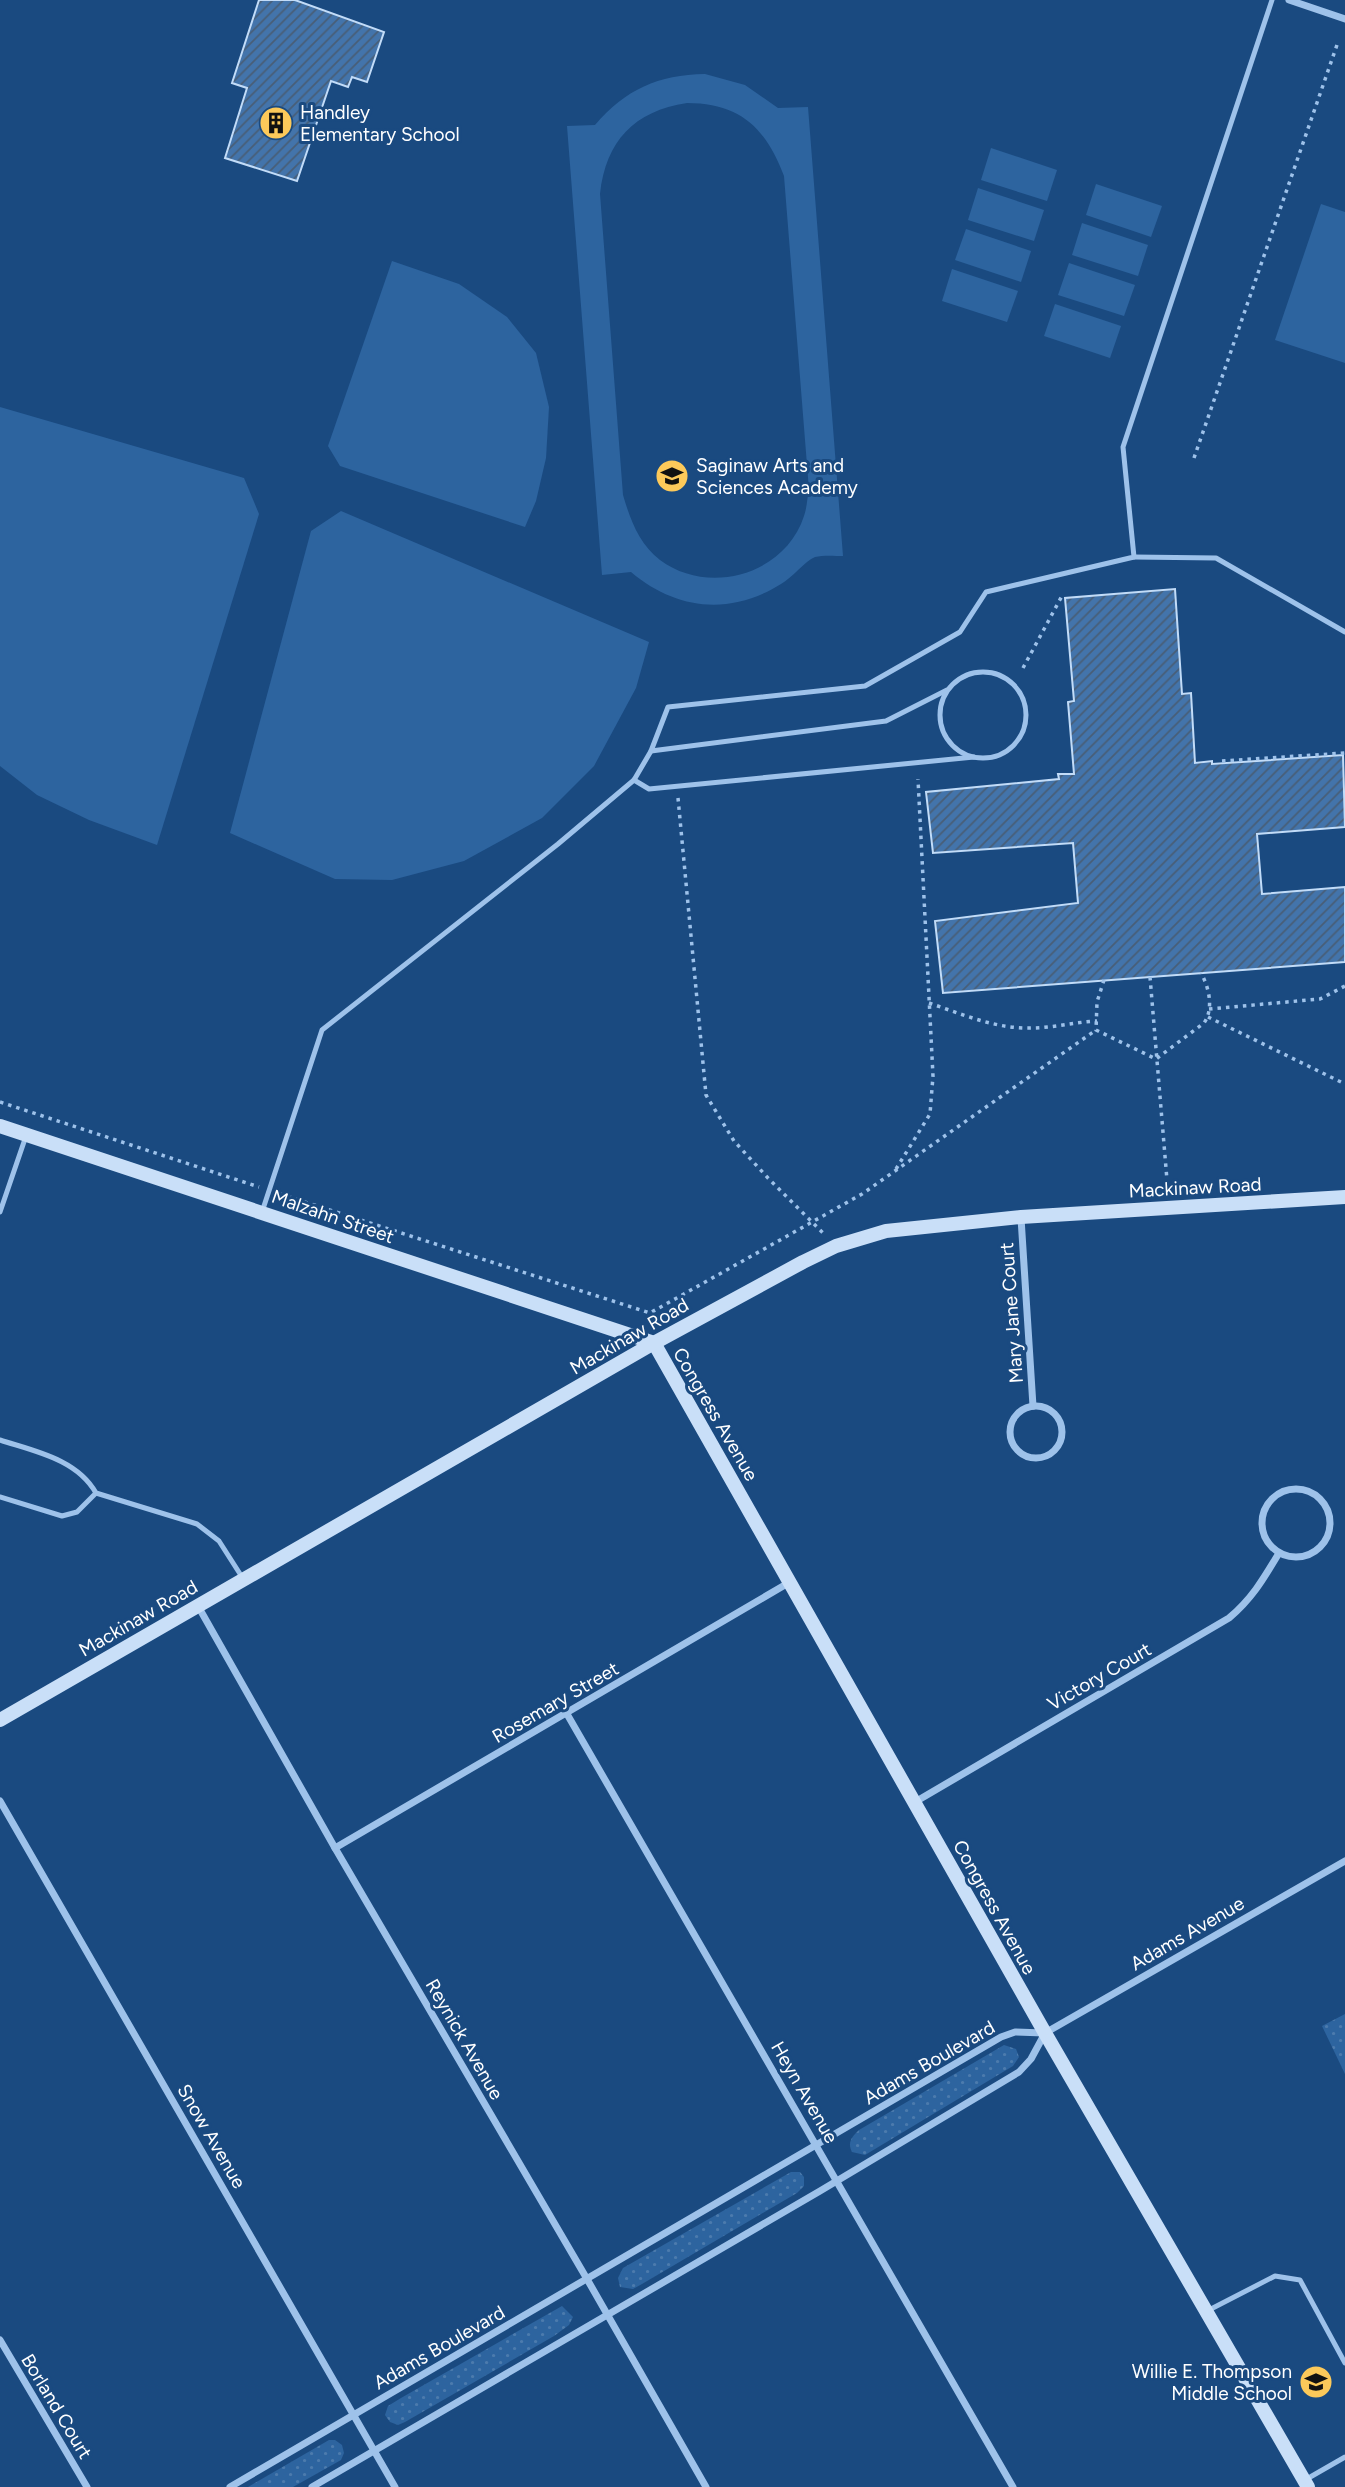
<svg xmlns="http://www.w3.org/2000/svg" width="1345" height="2487" font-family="Figtree,sans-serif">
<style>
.grass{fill:url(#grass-dots)}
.garden{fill:#2d649f;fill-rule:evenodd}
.building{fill:url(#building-hatch);stroke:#c2dcf8;stroke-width:2}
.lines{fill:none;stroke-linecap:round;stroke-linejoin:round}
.path{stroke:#9ec2ea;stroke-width:3.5;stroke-dasharray:3.5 5;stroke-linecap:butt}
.lane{stroke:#9ec2ea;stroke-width:5}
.street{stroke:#9ec2ea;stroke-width:7}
.secondary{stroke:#c9dff8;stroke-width:14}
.labels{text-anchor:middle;stroke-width:6;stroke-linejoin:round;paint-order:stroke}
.poi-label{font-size:19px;fill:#fff;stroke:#1a4a80;text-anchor:start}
.street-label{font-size:19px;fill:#fff;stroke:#1a4a80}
</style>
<defs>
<pattern id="grass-dots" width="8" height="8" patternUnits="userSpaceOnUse" patternTransform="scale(1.75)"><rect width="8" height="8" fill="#2d649f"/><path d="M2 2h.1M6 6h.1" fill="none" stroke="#4c7bad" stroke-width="1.8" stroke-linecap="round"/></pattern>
<pattern id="building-hatch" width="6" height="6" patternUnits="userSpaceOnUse" patternTransform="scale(1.75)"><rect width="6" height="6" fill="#4374ab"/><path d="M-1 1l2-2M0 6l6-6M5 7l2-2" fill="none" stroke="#485e77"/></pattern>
</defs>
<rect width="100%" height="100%" fill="#1a4a80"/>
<g class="grass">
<polygon points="1345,2014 1345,2074 1322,2026"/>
<path d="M1004,2045L1016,2049L1019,2057L1013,2066L865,2155L852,2152C847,2142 852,2137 859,2130Z"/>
<polygon points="791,2172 800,2172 804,2177 804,2186 797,2193 642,2284 633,2289 620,2287 618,2278 623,2268"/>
<polygon points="562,2306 573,2317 569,2325 554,2336 405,2422 398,2425 390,2422 385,2415 388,2406 401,2398"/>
<polygon points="329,2440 335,2440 342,2445 344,2453 341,2460 293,2487 248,2487"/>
</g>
<g class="garden">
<path d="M705,74L745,85L778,108L808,107L843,556C835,556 823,555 815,557C805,561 792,578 781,584C730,616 676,610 631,572L602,575L567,126L595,125C626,89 658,75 705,74ZM687,103C740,103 766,128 784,176L809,490C807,498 807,508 804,516C785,575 708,596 660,560C639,544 630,519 623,495L600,194C606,141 634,111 687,103Z"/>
<polygon points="991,148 1057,170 1047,201 981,180"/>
<polygon points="1096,184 1162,206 1151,237 1086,215"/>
<polygon points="978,188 1044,210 1034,241 968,220"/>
<polygon points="1321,204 1345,212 1345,363 1275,340"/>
<polygon points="1082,223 1148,245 1138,276 1072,255"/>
<polygon points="966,229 1031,251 1021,282 955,260"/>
<polygon points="392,261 459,284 507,317 536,353 549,407 546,458 536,501 525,527 340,466 328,446"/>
<polygon points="1069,263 1135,285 1124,316 1058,295"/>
<polygon points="952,269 1018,291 1007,322 942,301"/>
<polygon points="1055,304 1121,326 1110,358 1044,336"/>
<polygon points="0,407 244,478 259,514 157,845 89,820 37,795 0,766"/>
<polygon points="341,511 649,642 636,688 594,766 542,818 464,861 392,880 335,879 230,833 311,531"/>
</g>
<g class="building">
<polygon points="259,0 295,0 384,32 367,82 352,77 348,87 331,81 297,181 225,158 247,88 232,83"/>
<polygon points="1175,589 1182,694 1191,693 1195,763 1212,761 1212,764 1343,755 1345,827 1257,834 1262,894 1345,887 1345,962 943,993 935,921 1078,903 1073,843 933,853 926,792 1059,779 1058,774 1074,774 1068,702 1074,701 1065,598"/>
</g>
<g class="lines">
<g class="path">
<polyline points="1194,458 1338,42"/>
<polyline points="1023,668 1063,594"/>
<polyline points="1222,761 1345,753"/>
<polyline points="678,798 706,1095 734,1141 768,1178 824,1234"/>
<polyline points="1150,977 1168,1192"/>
<path d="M1104,980L1097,1002L1096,1030L1156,1059L1204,1023C1214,1009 1209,987 1201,973"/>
<path d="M929,1003C962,1014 995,1029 1031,1028C1053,1028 1075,1022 1097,1021"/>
<polyline points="1209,1009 1320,999 1345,986"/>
<polyline points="1208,1017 1345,1084"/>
<polyline points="0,1102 259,1187"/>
<polyline points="896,1169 930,1114 933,1076 918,779"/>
<polyline points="280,1194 650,1313 862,1194 1096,1030"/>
</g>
<g class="lane">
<polyline points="1134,557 1216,558 1345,632"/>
<circle cx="983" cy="715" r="43"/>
<polyline points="651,751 886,721 947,690"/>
<polyline points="634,780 649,789 974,757"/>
<polyline points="0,1212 26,1136"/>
<polyline points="262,1212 322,1030 558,844 634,780 651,751 668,707 865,686 960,632 986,592 1134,557 1123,447 1272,0"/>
<path d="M0,1440C34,1451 77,1459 96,1493L197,1524L219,1541L242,1577"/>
<polyline points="0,1497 62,1516 77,1512 96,1493"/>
<polyline points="1207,2311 1275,2276 1300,2280 1345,2363"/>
<polyline points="1305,2480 1345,2457"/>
</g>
<g class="street">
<polyline points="1289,0 1345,19"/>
<polyline points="1021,1218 1033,1406"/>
<circle cx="1036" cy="1432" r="26"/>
<circle cx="1296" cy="1523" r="34"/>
<polyline points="198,1606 335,1848 587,2279 706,2487"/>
<polyline points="567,1714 1013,2487"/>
<polyline points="0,1801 395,2487"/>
<path d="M915,1802L1229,1618C1252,1599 1264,1578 1279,1553"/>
<polyline points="335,1848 790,1582"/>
<polyline points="1045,2033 1345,1861"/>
<polyline points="0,2340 87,2487"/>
<polyline points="230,2487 1001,2037 1015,2032 1044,2033"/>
<polyline points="312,2487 820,2191 1019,2072 1031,2059 1045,2033"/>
</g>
<g class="secondary">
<polyline points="0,1126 654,1343"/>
<polyline points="654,1343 1045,2033 1308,2487"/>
<polyline points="0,1720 654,1343 803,1262 836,1246 886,1231 1021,1217 1345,1197"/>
</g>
</g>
<defs>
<symbol id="building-disc" viewBox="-11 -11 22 22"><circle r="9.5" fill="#fcc95a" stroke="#1a4a80"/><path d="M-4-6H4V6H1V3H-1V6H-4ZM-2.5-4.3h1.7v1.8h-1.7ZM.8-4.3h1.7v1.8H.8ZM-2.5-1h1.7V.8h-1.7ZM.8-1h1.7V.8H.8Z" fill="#111"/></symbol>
<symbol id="school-disc" viewBox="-11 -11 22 22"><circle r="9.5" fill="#fcc95a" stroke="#1a4a80"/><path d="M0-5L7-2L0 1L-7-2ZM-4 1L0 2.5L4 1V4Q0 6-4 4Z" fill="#111"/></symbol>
</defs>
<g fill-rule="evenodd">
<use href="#building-disc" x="257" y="104" width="38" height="38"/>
<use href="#school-disc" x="653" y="457" width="38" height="38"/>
<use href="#school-disc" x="1297" y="2363" width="38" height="38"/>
</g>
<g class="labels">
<g class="poi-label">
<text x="300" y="119">Handley<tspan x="300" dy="22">Elementary School</tspan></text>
<text x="696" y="472">Saginaw Arts and<tspan x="696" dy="22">Sciences Academy</tspan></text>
<text x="1292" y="2378" text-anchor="end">Willie E. Thompson<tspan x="1292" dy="22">Middle School</tspan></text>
</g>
<g class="street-label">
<text transform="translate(1195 1187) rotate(-3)" y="7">Mackinaw Road</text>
<text transform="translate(333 1216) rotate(19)" y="7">Malzahn Street</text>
<text transform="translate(1011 1313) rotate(-94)" y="7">Mary Jane Court</text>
<text transform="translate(629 1336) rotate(-30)" y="7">Mackinaw Road</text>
<text transform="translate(716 1414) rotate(60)" y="7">Congress Avenue</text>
<text transform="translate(138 1618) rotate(-30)" y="7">Mackinaw Road</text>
<text transform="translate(1099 1676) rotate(-30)" y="7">Victory Court</text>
<text transform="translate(555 1702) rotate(-30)" y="7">Rosemary Street</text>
<text transform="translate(995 1907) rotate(61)" y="7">Congress Avenue</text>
<text transform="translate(1187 1933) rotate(-30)" y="7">Adams Avenue</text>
<text transform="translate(465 2039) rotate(60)" y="7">Reynick Avenue</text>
<text transform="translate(929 2062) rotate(-30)" y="7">Adams Boulevard</text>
<text transform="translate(805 2092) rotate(60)" y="7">Heyn Avenue</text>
<text transform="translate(212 2136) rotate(60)" y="7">Snow Avenue</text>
<text transform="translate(439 2347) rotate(-30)" y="7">Adams Boulevard</text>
<text transform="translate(57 2406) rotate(59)" y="7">Borland Court</text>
</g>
</g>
</svg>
